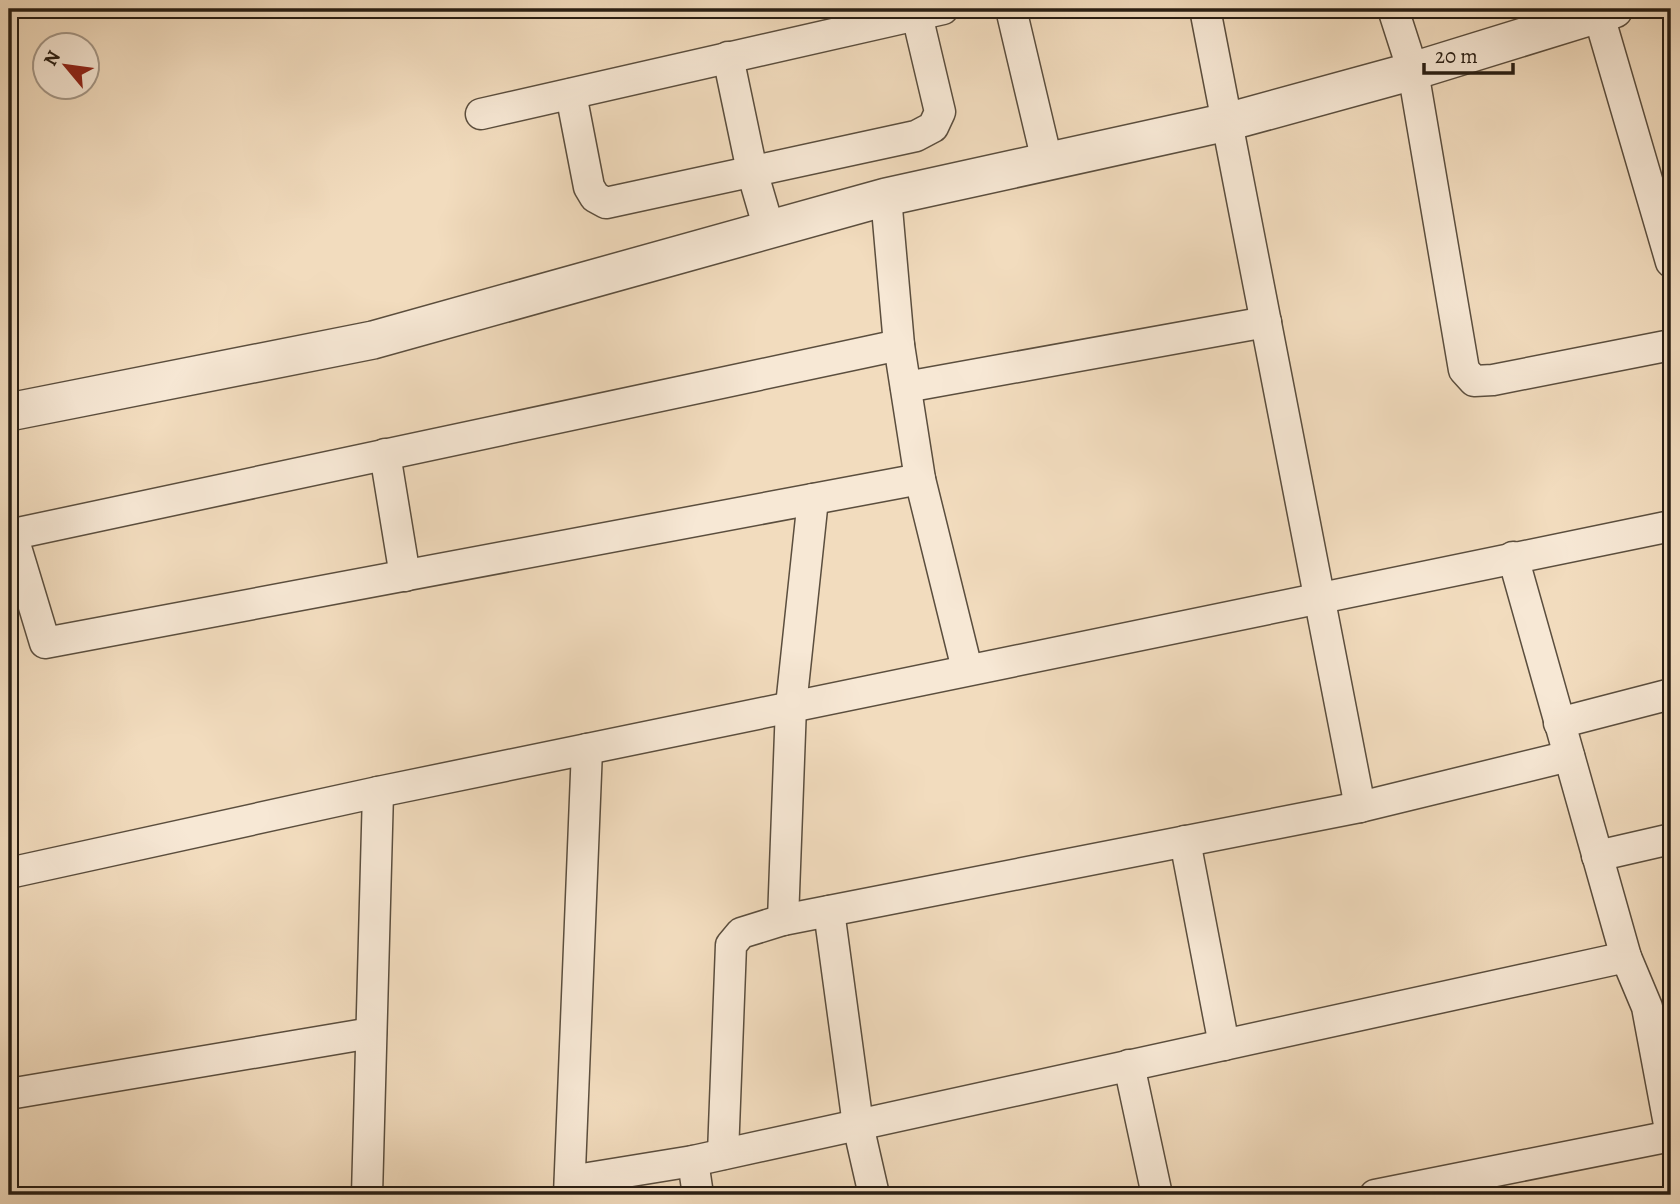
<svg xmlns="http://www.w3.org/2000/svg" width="1680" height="1204" font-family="Alegreya,serif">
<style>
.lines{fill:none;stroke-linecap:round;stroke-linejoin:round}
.minor-casing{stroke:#5b4e3e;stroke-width:33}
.tertiary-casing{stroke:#5b4e3e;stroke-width:40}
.minor{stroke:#f7e8d5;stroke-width:30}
.tertiary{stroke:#f7e8d5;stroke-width:37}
</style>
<rect width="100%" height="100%" fill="#f2dcbe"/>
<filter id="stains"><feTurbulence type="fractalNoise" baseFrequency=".00286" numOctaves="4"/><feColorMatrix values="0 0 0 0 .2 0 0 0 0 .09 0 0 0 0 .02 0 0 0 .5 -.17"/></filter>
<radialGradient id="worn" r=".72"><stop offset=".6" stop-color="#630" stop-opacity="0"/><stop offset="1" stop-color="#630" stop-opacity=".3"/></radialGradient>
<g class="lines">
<defs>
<g id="minor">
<polyline points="1011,9 1047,161"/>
<polyline points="1205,9 1360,807"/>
<polyline points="1393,9 1413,71 1464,370 1474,381 1493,380 1671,345"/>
<polyline points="1597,9 1671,262"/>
<polyline points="728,57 752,171 769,229"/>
<polyline points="571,94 589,187 595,197 606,203 916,136 933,127 940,112 917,15"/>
<polyline points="481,114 943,9"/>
<polyline points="886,197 899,345 920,479 967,669"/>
<polyline points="906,387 1266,322"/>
<polyline points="385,454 405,576"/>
<polyline points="12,534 45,643 920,479"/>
<polyline points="9,535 899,345"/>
<polyline points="1513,557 1626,957 1647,1007 1671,1135"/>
<polyline points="1559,723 1671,694"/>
<polyline points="1185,841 1224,1045"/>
<polyline points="1597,856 1671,839"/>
<polyline points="9,873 378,792 1671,526"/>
<polyline points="829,911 858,1125 874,1195"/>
<polyline points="783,920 791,706 813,499"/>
<polyline points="1129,1065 1157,1195"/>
<polyline points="9,1094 371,1033"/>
<polyline points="723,1154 731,945 741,933 783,920 1360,807 1569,756"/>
<polyline points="693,1161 698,1195"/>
<polyline points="570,1181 693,1161 1626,957"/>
<polyline points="367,1195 378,792"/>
<polyline points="569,1195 587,749"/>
<polyline points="1375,1195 1671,1136"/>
</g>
<polyline id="tertiary" points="9,412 373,340 886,197 1227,122 1413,71 1614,9"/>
</defs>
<use href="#minor" class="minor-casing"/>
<use href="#tertiary" class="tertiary-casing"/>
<use href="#minor" class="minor"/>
<use href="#tertiary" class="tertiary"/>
</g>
<rect width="1680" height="1204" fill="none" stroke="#f2dcbe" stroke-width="35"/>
<rect x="10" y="10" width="1659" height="1183" fill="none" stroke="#291e13" stroke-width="3.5"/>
<rect x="18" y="18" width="1645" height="1169" fill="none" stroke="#291e13" stroke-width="2"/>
<g transform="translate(66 66) rotate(299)"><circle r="33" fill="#f7e8d5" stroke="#a59787" stroke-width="2"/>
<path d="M0-5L12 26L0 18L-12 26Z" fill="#8f2418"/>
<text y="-10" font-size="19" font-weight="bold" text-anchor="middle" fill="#291e13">N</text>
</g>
<path d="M1424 63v10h89v-10" fill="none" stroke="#291e13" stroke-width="3.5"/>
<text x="1435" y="63" font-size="21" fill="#291e13" stroke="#f7e8d5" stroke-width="5" paint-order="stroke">20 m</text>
<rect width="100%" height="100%" filter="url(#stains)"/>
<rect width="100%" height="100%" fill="url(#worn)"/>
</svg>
